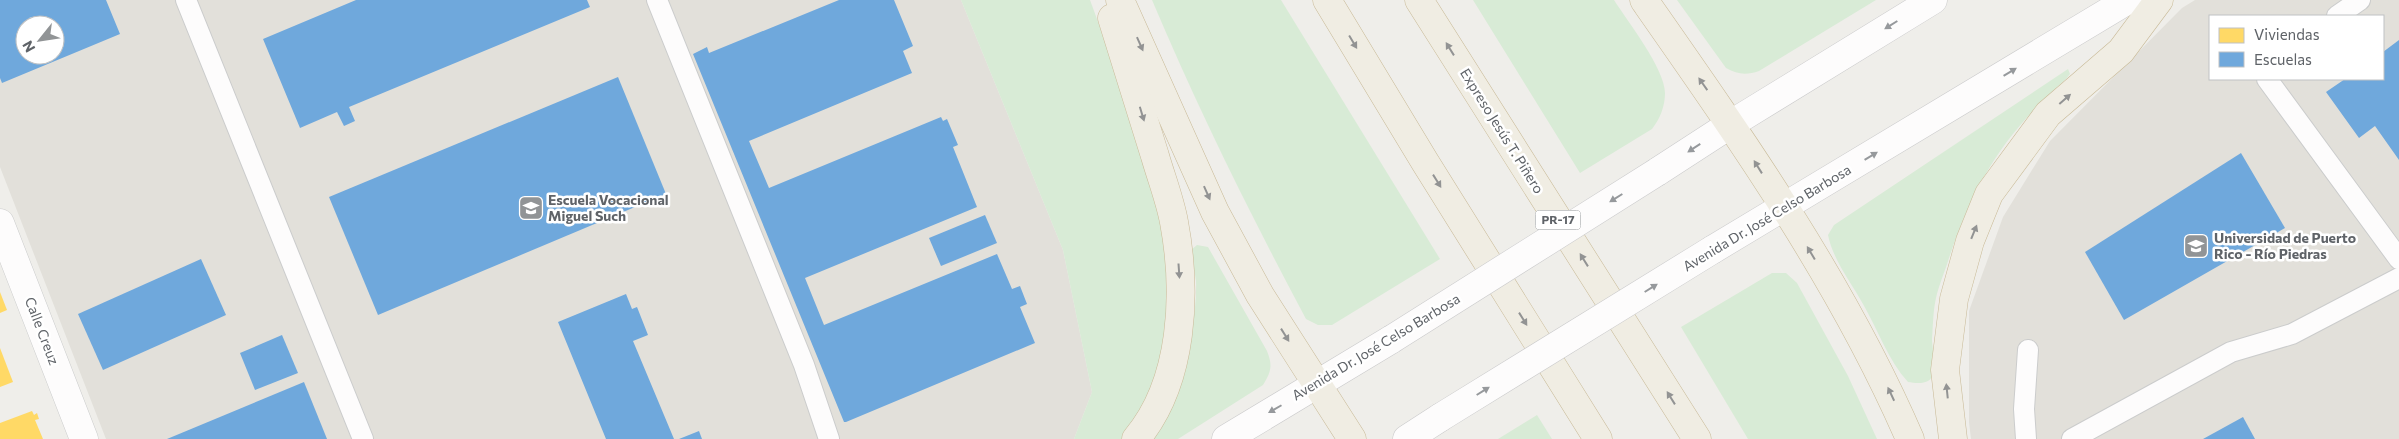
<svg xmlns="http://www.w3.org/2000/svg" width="2399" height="439" font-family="Commissioner,sans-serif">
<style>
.education{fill:#e2e0da;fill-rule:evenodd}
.green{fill:#d8ebd6}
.homes{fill:#ffd966}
.schools{fill:#6fa8dc;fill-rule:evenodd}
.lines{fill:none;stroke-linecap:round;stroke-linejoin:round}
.service-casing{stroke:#cbcccc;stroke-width:22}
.minor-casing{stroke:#cbcccc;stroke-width:29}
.secondary-casing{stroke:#cacacb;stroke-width:29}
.motorway-casing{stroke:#c8b996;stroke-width:29}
.service{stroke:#fdfcfc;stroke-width:20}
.minor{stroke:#fdfcfc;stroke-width:28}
.secondary{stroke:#fdfcfc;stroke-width:28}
.motorway{stroke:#f0ede3;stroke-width:28}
.secondary-bridge-casing{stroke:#cacacb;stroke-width:29;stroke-linecap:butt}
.secondary-bridge{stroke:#fdfcfc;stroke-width:28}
.oneway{fill:#96999c}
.oneway2{fill:#929393}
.labels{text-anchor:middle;stroke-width:5;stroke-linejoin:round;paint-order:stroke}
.shield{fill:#fff;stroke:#8f9295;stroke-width:1}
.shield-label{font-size:12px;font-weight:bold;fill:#5f6368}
.street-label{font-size:14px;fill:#5f6368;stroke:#fff}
.poi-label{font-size:14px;font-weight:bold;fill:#5f6368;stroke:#fff;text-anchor:start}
</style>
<rect width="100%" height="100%" fill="#efeeea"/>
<g class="education">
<path d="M0,0H961L1063,250L1092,392L1074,439H106L0,167ZM25,25H55V55H25Z"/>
<path d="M2195,0H2399V439H1971L1969,422V311L2003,217L2050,141L2182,8ZM2210,16H2383V79H2210Z"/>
</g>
<g class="green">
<polygon points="961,0 1090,0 1159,188 1174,278 1170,330 1143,418 1122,439 1074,439 1092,392 1063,250"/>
<path d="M1152,0H1281L1440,259L1332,325H1318L1306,319C1250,214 1198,109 1152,0Z"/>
<path d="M1473,0H1614C1628,22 1665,69 1665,93C1665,106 1660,119 1652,129L1580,173Z"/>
<path d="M1677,0H1876L1759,71C1747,75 1738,75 1726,68Z"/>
<path d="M2068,69L2070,74L2066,79C2005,133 1975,181 1949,258C1945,271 1939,285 1936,298C1933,311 1933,326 1932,340C1932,352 1939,366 1932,377C1927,385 1916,383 1908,382C1888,360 1878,330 1863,304C1851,282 1833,260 1828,235L1834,225Z"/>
<path d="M1197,245L1208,247L1267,351C1273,366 1271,372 1263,385L1178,439H1151C1172,388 1198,338 1196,281C1195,271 1191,261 1190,251Z"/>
<polygon points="1772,273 1786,273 1797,283 1848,376 1877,439 1748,439 1681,327"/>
<polygon points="1537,415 1552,439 1498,439"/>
</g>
<g class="homes">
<polygon points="0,292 7,310 0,313"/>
<polygon points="0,348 13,382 0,387"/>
<polygon points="32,411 34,415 37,413 39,419 35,420 43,439 0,439 0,423"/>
</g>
<g class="schools">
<path d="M0,0H106L120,34L2,83L0,78ZM25,25H55V55H25Z"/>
<polygon points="356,0 587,0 590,7 349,107 355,121 344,126 337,112 300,128 263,39"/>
<polygon points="839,0 894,0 913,46 903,51 912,73 749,141 769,188 941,117 943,121 947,119 958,145 953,147 977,207 805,278 824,325 997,254 1012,289 1020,286 1027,304 1020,307 1035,343 846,422 844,422 693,54 707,47 709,53"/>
<polygon points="2399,40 2399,160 2375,126 2359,138 2326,92 2345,79 2383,79 2383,52"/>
<polygon points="618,77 666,194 378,315 329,197"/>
<polygon points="2241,153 2285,228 2124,320 2085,252"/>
<polygon points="985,215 997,243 941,266 929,238"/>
<polygon points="201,259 226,315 103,370 78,314"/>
<polygon points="626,294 632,309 637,307 648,335 633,341 674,439 606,439 558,322"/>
<polygon points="282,335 298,373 255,390 240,353"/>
<polygon points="304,382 327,439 167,439"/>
<polygon points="2243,417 2255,439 2203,439"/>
<polygon points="699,431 702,439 679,439"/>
</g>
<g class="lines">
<defs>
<g id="service">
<polyline points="186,0 363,439"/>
<polyline points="657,0 804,365 829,439"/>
<polyline points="2337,16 2360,0"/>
<polyline points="2267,79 2399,259"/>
<polyline points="2026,439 2024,409 2028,350"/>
<polyline points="2072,439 2231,352 2292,334 2399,278"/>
</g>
<polyline id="minor" points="0,223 84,439"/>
<g id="secondary">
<polyline points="1657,172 1731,124 1933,0"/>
<polyline points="1712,250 2128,0"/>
<polyline points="1226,439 1392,339"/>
<polyline points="1407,439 1441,417"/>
</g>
<g id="motorway">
<polyline points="1120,0 1215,212 1260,295 1352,439"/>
<polyline points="1327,0 1425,162 1598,439"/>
<polyline points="1419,0 1697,439"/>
<path d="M1644,0C1742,140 1842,282 1910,439"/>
<path d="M1112,18C1126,64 1141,110 1155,156C1161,177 1170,200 1174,222C1187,292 1184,382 1136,439"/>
<polyline points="1953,439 1945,370 1954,299 1970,241 1989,194 2048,114 2121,51 2159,0"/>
</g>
</defs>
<use href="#service" class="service-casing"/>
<use href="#minor" class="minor-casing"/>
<use href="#secondary" class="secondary-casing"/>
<use href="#motorway" class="motorway-casing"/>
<use href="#service" class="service"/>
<use href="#minor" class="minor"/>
<use href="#secondary" class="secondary"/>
<use href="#motorway" class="motorway"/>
<defs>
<g id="secondary-bridge">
<polyline points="1392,339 1657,172"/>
<polyline points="1441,417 1712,250"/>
</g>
</defs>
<use href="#secondary-bridge" class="secondary-bridge-casing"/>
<use href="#secondary-bridge" class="secondary-bridge"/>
</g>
<defs><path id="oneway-solid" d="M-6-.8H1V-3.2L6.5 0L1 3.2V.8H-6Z" transform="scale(1.25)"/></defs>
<g class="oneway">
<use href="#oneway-solid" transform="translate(1891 25) rotate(148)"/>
<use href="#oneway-solid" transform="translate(2010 72) rotate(-31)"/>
<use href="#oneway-solid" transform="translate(1694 148) rotate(147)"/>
<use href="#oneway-solid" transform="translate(1871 156) rotate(-31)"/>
<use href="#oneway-solid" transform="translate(1616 198) rotate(148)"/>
<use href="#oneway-solid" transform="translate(1651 288) rotate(-32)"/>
<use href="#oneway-solid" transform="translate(1483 391) rotate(-32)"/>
<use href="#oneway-solid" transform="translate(1275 409) rotate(150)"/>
</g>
<g class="oneway2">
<use href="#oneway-solid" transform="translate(1353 42) rotate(59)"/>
<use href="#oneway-solid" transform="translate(1140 44) rotate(66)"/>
<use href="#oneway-solid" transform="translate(1450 49) rotate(-122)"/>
<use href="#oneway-solid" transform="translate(1703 84) rotate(-125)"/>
<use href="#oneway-solid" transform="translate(2065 99) rotate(-41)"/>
<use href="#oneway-solid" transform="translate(1142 114) rotate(73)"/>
<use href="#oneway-solid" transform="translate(1758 167) rotate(-122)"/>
<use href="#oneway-solid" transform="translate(1437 181) rotate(58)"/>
<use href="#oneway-solid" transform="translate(1207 193) rotate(66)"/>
<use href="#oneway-solid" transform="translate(1974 232) rotate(-68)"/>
<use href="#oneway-solid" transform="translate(1811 253) rotate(-121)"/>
<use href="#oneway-solid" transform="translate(1584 260) rotate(-122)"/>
<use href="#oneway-solid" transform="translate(1179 271) rotate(86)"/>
<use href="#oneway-solid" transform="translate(1523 319) rotate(58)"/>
<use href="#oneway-solid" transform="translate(1285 335) rotate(58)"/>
<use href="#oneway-solid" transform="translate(1947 391) rotate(-96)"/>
<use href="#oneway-solid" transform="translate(1891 394) rotate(-115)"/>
<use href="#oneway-solid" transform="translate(1671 398) rotate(-122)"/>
</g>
<defs>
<symbol id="school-square" viewBox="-11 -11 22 22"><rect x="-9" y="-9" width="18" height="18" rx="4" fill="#919496" stroke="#fff"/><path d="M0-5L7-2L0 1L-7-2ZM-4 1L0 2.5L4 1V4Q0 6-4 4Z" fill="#fff"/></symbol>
<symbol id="university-square" viewBox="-11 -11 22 22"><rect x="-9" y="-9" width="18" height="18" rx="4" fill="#919496" stroke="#fff"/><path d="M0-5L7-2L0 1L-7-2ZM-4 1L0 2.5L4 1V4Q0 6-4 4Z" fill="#fff"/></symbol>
</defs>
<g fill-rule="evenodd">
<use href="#school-square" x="517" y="194" width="28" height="28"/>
<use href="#university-square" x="2182" y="232" width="28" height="28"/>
</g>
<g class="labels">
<rect class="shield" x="1535.5" y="210.5" width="45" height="19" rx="4"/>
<g class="shield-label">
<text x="1558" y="224">PR-17</text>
</g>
<g class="street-label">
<text transform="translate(1502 131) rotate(58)" y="5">Expreso Jesús T. Piñero</text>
<text transform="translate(1767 218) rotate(-31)" y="5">Avenida Dr. José Celso Barbosa</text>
<text transform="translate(42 331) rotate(69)" y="5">Calle Creuz</text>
<text transform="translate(1376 347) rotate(-31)" y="5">Avenida Dr. José Celso Barbosa</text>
</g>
<g class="poi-label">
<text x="548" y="205">Escuela Vocacional<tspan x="548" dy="16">Miguel Such</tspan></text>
<text x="2214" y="243">Universidad de Puerto<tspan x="2214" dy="16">Rico - Río Piedras</tspan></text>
</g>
</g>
<rect x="2209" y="15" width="175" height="65" fill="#ffffff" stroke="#bfc1c3"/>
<rect x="2219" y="28" width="25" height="15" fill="#ffd966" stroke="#bfc1c3"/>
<text x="2254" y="40" font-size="15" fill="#5f6368">Viviendas</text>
<rect x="2219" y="52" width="25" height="15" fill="#6fa8dc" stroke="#bfc1c3"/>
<text x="2254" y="65" font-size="15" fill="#5f6368">Escuelas</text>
<g transform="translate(40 40) rotate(240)"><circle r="24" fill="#ffffff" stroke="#bfc1c3"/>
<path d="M0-4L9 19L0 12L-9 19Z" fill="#919496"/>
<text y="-8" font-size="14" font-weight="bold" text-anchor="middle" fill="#5f6368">N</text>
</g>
</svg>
